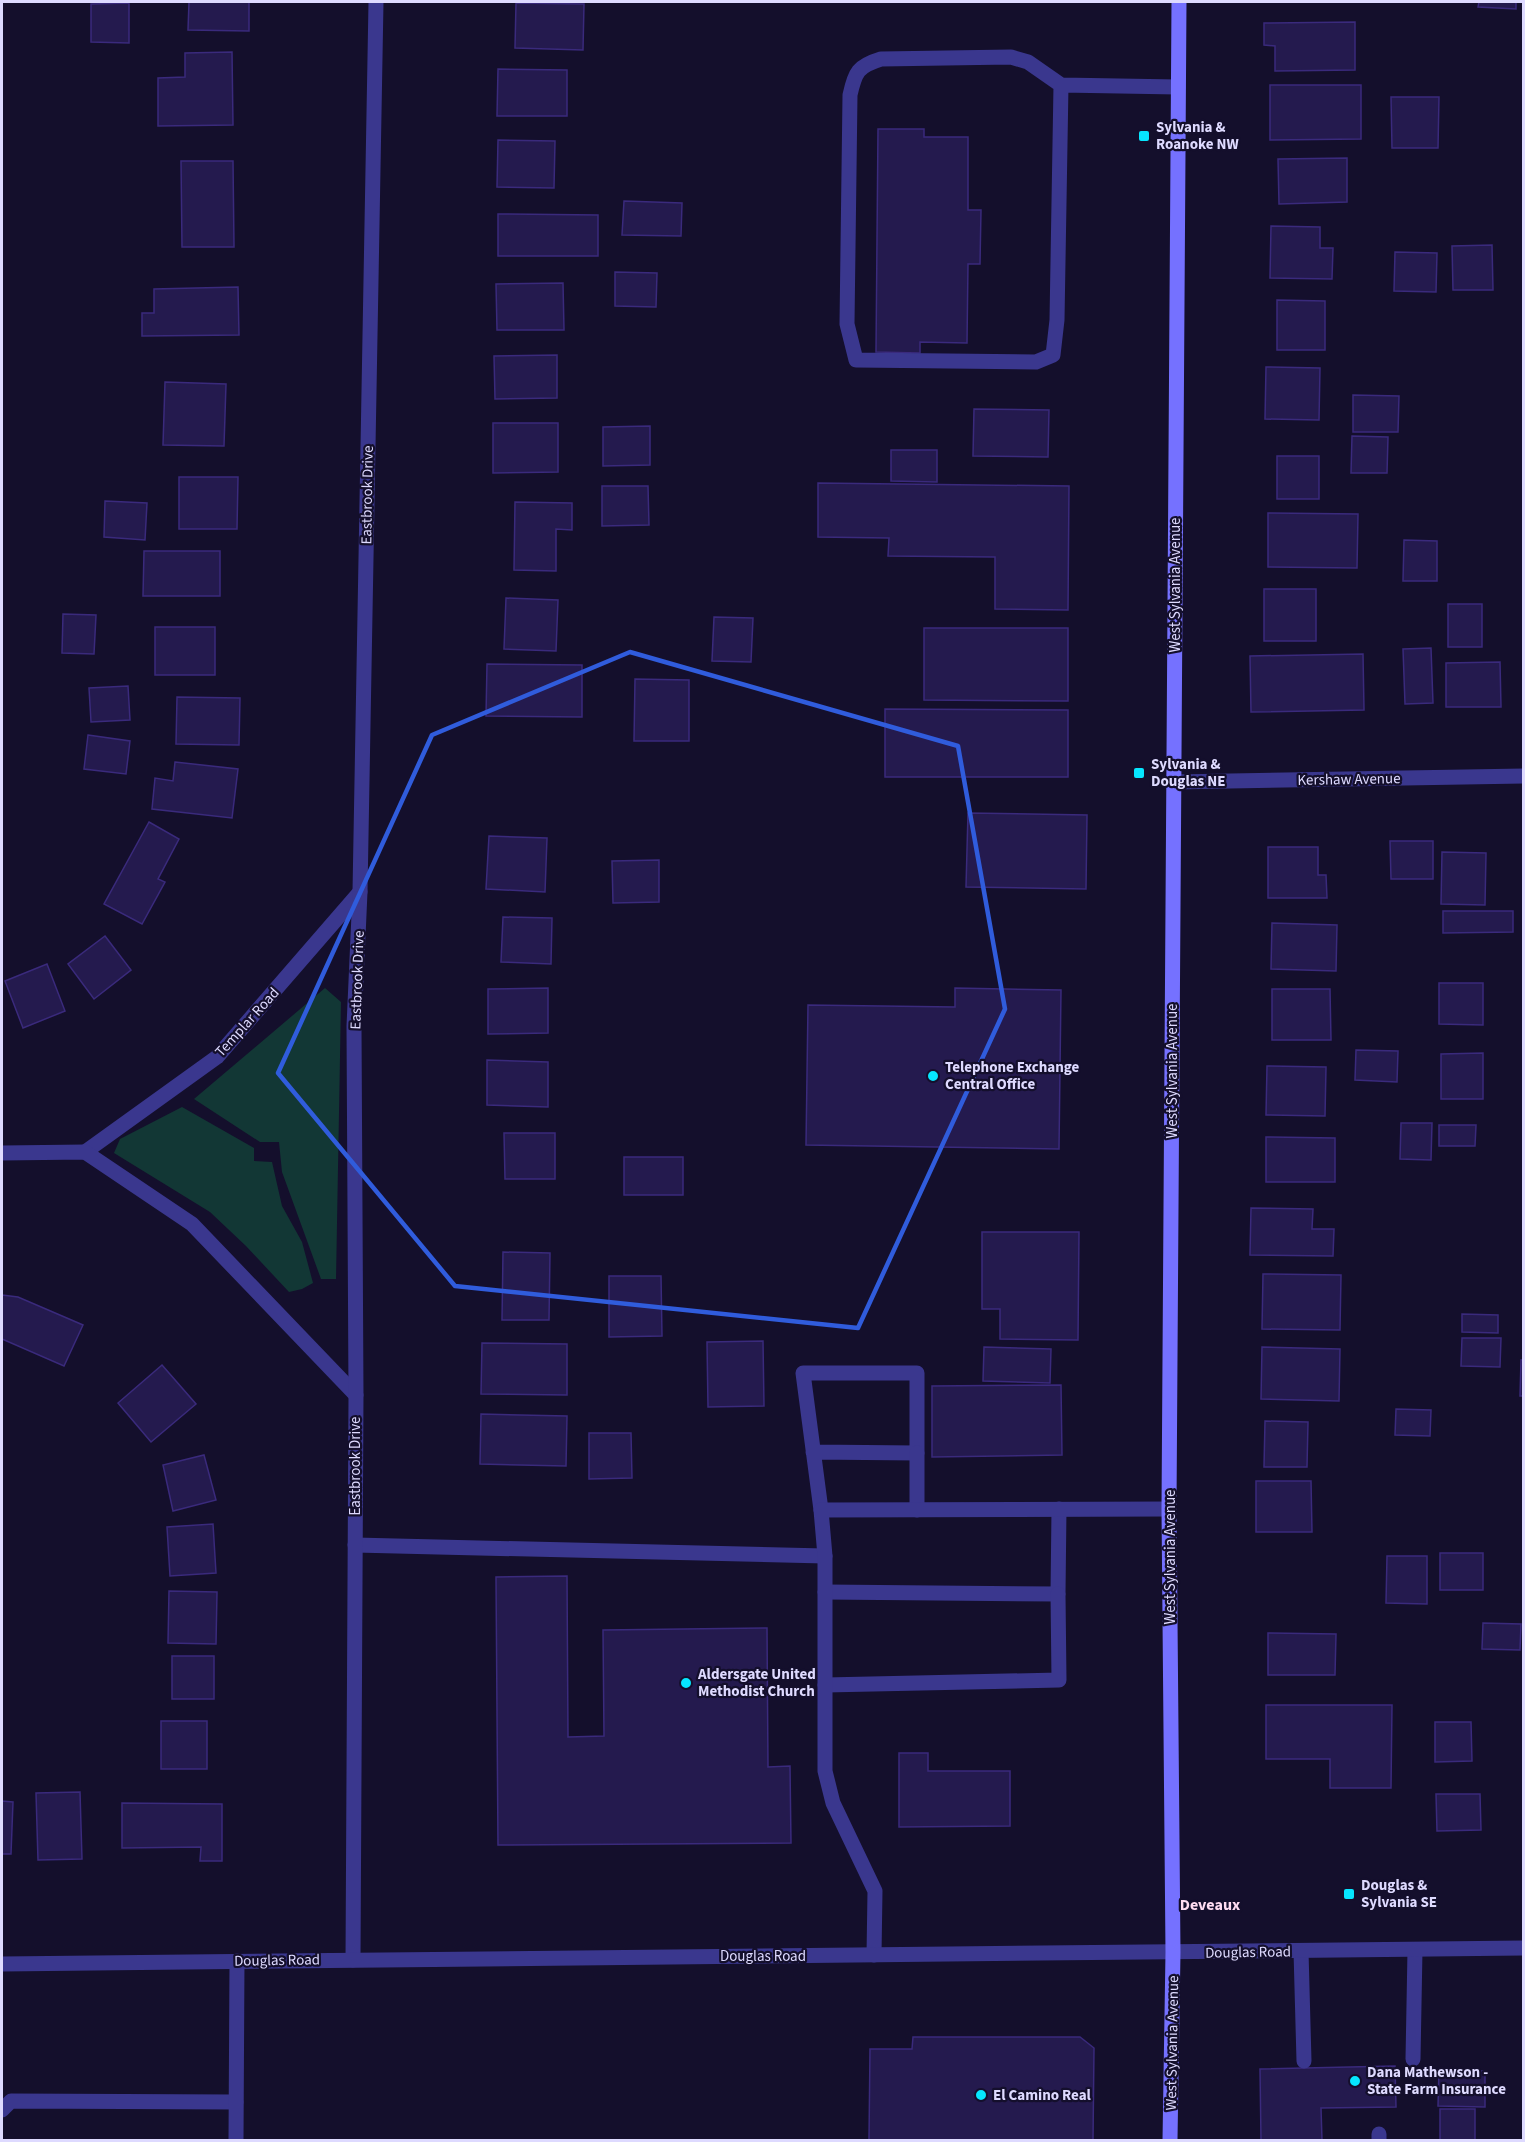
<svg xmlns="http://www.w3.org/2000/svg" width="1525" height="2142" font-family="'Source Sans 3',sans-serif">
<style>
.green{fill:#123735}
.building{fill:#241a4e;stroke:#3a2a7c;stroke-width:1.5}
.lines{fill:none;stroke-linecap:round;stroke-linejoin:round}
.service{stroke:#3a378e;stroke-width:15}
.minor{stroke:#3a378e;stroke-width:15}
.tertiary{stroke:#3a378e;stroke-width:15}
.secondary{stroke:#7571ff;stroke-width:15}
.marked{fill:none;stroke:#305cdc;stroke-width:4.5;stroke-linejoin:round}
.poi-dot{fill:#06e6ff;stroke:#140f2c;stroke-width:2}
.labels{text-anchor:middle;stroke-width:4.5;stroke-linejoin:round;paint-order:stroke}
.poi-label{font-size:15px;font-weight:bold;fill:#dedaff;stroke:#140f2c;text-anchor:start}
.street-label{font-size:15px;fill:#dedaff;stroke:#140f2c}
.neighbourhood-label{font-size:16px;font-weight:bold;fill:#ffdcf2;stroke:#140f2c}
</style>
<rect width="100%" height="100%" fill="#140f2c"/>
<g class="green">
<polygon points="325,988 341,1002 336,1279 321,1279 282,1172 279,1142 260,1142 194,1099"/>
<polygon points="182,1107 254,1148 254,1161 272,1162 282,1206 302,1242 313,1283 302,1289 289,1292 246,1246 210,1212 114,1153 120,1139"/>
</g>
<g class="building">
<polygon points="189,2 249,2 249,31 188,30"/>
<polygon points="1479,2 1516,2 1516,9 1478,7"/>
<polygon points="129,3 129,43 91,42 91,4"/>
<polygon points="516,3 584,4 583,50 515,48"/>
<polygon points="1355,22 1355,70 1275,71 1275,46 1264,45 1264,23"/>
<polygon points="232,52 233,125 158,126 158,78 185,77 185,53"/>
<polygon points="498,69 567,70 567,116 497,116"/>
<polygon points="1270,85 1361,85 1361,139 1270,140"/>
<polygon points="1391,97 1439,97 1438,148 1392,148"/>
<polygon points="878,129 924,129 924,137 968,137 968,210 981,210 980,264 968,264 967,343 920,342 920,353 876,352"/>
<polygon points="498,140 555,141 554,188 497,187"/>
<polygon points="1347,158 1347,202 1279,204 1278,159"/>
<polygon points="181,161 233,161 234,247 182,247"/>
<polygon points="624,201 682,203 681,236 622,235"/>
<polygon points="498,214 598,215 598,256 498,256"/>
<polygon points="1271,226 1320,227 1320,248 1333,248 1332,279 1270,278"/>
<polygon points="1492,245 1493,290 1453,290 1452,246"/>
<polygon points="1395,252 1437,253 1436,292 1394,291"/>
<polygon points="615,272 657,273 656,307 615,306"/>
<polygon points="563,283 564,330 497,330 496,284"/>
<polygon points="238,287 239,335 142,336 142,313 154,313 154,289"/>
<polygon points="1277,300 1325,301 1325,350 1277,350"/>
<polygon points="557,355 557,398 495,399 494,356"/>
<polygon points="1266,367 1320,368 1319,420 1265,419"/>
<polygon points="165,382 226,384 224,446 163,445"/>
<polygon points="1353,395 1399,396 1398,432 1353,432"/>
<polygon points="974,409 1049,410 1048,457 973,456"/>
<polygon points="493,423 558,423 558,472 493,473"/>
<polygon points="650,426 650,465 603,466 603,427"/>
<polygon points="1352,436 1388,437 1387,473 1351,473"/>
<polygon points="891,450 937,450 937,482 891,481"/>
<rect x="1277" y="456" width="42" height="43"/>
<polygon points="179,477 238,477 237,529 179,529"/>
<polygon points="818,483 1069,486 1068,610 995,609 995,557 888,556 889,538 818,537"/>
<polygon points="602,486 648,486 649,525 602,526"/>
<polygon points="105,501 147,503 145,540 104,537"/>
<polygon points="515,502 572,503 572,530 556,529 556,571 514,570"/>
<polygon points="1268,513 1358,514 1357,568 1268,567"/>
<polygon points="1404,540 1437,541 1437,581 1403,581"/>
<polygon points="144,551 220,551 220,596 143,596"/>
<rect x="1264" y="589" width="52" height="52"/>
<polygon points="506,598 558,600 556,651 504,649"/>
<rect x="1448" y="604" width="34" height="43"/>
<polygon points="63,614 96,615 94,654 62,653"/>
<polygon points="714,617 753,618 751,662 712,661"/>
<rect x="155" y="627" width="60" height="48"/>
<polygon points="924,628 1068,628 1068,701 924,700"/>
<polygon points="1431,648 1433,703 1405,704 1403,649"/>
<polygon points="1363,654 1364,710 1251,712 1250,656"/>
<polygon points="1500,662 1501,707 1446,707 1446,663"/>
<polygon points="487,664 582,665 582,717 486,716"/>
<polygon points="635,679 689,680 689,741 634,741"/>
<polygon points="128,686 130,720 91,722 89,688"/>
<polygon points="177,697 240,698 239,745 176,744"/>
<polygon points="885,709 1068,710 1068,777 885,777"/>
<polygon points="88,735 130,741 126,774 84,769"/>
<polygon points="175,762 238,769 232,818 152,809 155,778 173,781"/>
<polygon points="968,813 1087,815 1086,889 966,887"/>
<polygon points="149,822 179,839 158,879 165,882 142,924 104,904"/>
<polygon points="489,836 547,838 545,892 486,889"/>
<polygon points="1390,841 1433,841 1433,879 1391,879"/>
<polygon points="1268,847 1318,847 1318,875 1326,875 1327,898 1268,898"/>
<polygon points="1442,852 1486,853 1485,905 1441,904"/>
<polygon points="659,860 659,902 613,903 612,861"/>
<polygon points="1443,911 1513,911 1513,932 1443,933"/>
<polygon points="503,917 552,918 551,964 501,962"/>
<polygon points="1272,923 1337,925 1336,971 1271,969"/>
<polygon points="105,936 131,970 94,999 68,964"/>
<polygon points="47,964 65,1011 23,1028 5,981"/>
<polygon points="1439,983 1483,983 1483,1025 1439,1024"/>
<polygon points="548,988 548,1033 488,1034 488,989"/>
<polygon points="955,988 1061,990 1059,1149 806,1145 808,1005 955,1007"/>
<polygon points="1272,989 1330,989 1331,1040 1272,1040"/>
<polygon points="1356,1050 1398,1051 1397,1082 1355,1080"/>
<polygon points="1483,1053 1483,1099 1441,1099 1441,1054"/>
<polygon points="487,1060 548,1062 548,1107 487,1105"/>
<polygon points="1267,1066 1326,1067 1325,1116 1266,1115"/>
<polygon points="1401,1123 1432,1123 1431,1160 1400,1159"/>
<polygon points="1439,1125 1476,1125 1475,1146 1439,1146"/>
<polygon points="504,1133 555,1133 555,1179 505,1179"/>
<polygon points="1266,1137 1335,1138 1335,1182 1266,1182"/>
<rect x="624" y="1157" width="59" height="38"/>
<polygon points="1251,1208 1313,1209 1312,1229 1334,1229 1333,1256 1250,1255"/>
<polygon points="982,1232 1079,1232 1078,1340 1000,1339 1000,1309 982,1309"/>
<polygon points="503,1252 550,1253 549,1320 502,1320"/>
<polygon points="1263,1274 1341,1275 1340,1330 1262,1329"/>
<polygon points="609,1276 661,1276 662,1336 609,1337"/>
<polygon points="2,1295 18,1297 83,1325 64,1366 2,1339"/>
<polygon points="1462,1314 1498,1315 1498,1333 1462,1332"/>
<polygon points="1462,1338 1501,1338 1500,1367 1461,1366"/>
<polygon points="763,1341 764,1406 708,1407 707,1342"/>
<polygon points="482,1343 567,1344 567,1395 481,1394"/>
<polygon points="984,1347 1051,1349 1050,1383 983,1381"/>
<polygon points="1262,1347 1340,1349 1339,1401 1261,1399"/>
<polygon points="1521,1360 1524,1360 1524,1396 1520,1396"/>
<polygon points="162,1365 196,1404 151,1442 118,1403"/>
<polygon points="1061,1385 1062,1455 932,1457 932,1386"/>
<polygon points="1396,1409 1431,1410 1430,1436 1395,1435"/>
<polygon points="481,1414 567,1416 566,1466 480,1464"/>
<polygon points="1265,1421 1308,1422 1307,1467 1264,1467"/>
<polygon points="589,1433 631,1433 632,1478 589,1479"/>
<polygon points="204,1455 216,1500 173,1511 163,1465"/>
<polygon points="1256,1481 1311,1481 1312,1532 1256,1532"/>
<polygon points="213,1524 216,1573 170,1576 167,1527"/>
<rect x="1440" y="1553" width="43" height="37"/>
<polygon points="1387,1556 1427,1556 1427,1604 1386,1603"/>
<polygon points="567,1576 568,1737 604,1736 603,1630 767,1628 768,1767 790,1766 791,1843 498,1845 496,1577"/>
<polygon points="169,1591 217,1592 216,1644 168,1643"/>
<polygon points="1483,1623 1521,1624 1520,1650 1482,1649"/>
<polygon points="1268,1633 1336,1634 1335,1675 1268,1675"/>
<rect x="172" y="1656" width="42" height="43"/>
<polygon points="1266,1705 1392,1705 1391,1788 1330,1788 1330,1759 1266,1759"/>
<rect x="161" y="1721" width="46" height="48"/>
<polygon points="1435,1722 1471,1722 1472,1761 1435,1762"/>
<polygon points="899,1753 928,1753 928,1771 1010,1771 1010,1826 899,1827"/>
<polygon points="80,1792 82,1859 38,1860 36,1793"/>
<polygon points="1436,1794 1480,1794 1481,1830 1437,1831"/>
<polygon points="2,1801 13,1802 11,1854 2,1854"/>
<polygon points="122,1803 222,1804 222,1861 200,1861 201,1847 122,1848"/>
<polygon points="913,2037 1080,2037 1094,2048 1093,2140 869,2140 870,2049 912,2049"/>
<polygon points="1395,2066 1396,2107 1321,2108 1322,2140 1261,2140 1260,2069"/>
<polygon points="1439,2070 1485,2071 1485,2107 1438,2106"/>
<rect x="1440" y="2109" width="35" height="31"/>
</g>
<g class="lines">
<g class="service">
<path d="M1061,85L1057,320L1053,355L1036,362L856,360L847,324L850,95C855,72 858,66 881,59L1011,57L1028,62L1061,85L1178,87"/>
<polyline points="813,1452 917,1453 917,1373 803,1373 821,1510"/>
<polyline points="917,1453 917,1510"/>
<polyline points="355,1545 825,1556"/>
<polyline points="825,1592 1058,1594 1059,1509"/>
<polyline points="825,1685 1059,1680 1058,1594"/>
<polyline points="1301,1951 1304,2061"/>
<polyline points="874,1955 875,1891 833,1803 825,1771 825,1556 821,1510 1169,1509"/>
<polyline points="1413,2059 1415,1950"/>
<polyline points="2,2110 11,2101 236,2102"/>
<polyline points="236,2140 237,1961"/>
<polyline points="1379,2140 1379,2134"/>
</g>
<g class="minor">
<polyline points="1174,782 1524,776"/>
<polyline points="85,1152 217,1057 360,892"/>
<polyline points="2,1153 85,1152 192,1224 356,1395"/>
<polyline points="353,1960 356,1395 354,1026 360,892 376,2"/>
</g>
<polyline class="tertiary" points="2,1964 1524,1948"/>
<polyline class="secondary" points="1170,2140 1173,1952 1169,1509 1179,2"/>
</g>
<path class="marked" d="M630,652L958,746L1005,1009L858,1328L455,1286L278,1073L432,735Z"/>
<g class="poi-dot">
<rect x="1138" y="130" width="12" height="12" rx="3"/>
<rect x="1133" y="767" width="12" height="12" rx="3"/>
<circle cx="933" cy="1076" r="6"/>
<circle cx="686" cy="1683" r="6"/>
<rect x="1343" y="1888" width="12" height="12" rx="3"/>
<circle cx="1355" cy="2081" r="6"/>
<circle cx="981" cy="2095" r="6"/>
</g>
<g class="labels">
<g class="poi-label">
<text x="1156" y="132">Sylvania &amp;<tspan x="1156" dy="17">Roanoke NW</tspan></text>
<text x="1151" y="769">Sylvania &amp;<tspan x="1151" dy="17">Douglas NE</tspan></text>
<text x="945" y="1072">Telephone Exchange<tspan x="945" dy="17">Central Office</tspan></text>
<text x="698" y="1679">Aldersgate United<tspan x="698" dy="17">Methodist Church</tspan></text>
<text x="1361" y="1890">Douglas &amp;<tspan x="1361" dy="17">Sylvania SE</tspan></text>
<text x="1367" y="2077">Dana Mathewson -<tspan x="1367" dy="17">State Farm Insurance</tspan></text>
<text x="993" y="2100">El Camino Real</text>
</g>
<g class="street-label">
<text transform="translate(367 495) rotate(-89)" y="5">Eastbrook Drive</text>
<text transform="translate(1175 585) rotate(-90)" y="5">West Sylvania Avenue</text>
<text transform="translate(1349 779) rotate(-1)" y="5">Kershaw Avenue</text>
<text transform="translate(357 980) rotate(-88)" y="5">Eastbrook Drive</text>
<text transform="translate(247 1022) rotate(-48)" y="5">Templar Road</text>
<text transform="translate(1172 1071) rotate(-90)" y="5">West Sylvania Avenue</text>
<text transform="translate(355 1466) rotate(-90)" y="5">Eastbrook Drive</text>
<text transform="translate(1170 1557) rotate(-90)" y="5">West Sylvania Avenue</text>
<text transform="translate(1248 1952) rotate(-1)" y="5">Douglas Road</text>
<text x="763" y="1961">Douglas Road</text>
<text transform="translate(277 1960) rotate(-1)" y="5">Douglas Road</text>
<text transform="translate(1172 2043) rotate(-89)" y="5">West Sylvania Avenue</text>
</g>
<g class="neighbourhood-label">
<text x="1210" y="1910">Deveaux</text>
</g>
</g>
<rect width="1525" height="2142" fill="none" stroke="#dedaff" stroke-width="6"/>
</svg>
